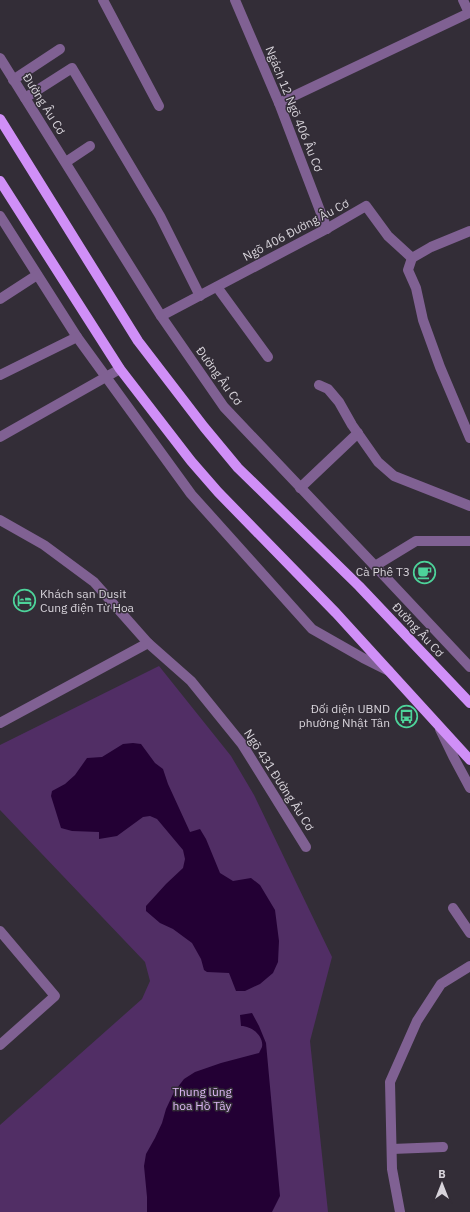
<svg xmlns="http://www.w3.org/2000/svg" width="470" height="1212" font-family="'IBM Plex Sans',sans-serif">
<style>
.green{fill:#512e65}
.water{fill:#230034}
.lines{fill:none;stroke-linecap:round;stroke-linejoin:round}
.minor{stroke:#806193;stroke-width:10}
.major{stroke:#d08ff7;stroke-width:10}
.labels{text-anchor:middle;stroke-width:3;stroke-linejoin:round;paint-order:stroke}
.street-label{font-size:12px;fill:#d8d4db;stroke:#332d37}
.poi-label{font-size:12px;fill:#d8d4db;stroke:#332d37;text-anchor:end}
.park-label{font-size:12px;fill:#dbb6f3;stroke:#332d37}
</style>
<rect width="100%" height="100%" fill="#332d37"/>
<polygon class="green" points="159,666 231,756 254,795 332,957 310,1041 328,1212 0,1212 0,1125 142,999 150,981 145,962 0,810 0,745"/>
<g class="water">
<polygon points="133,743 141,744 155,763 163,769 168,784 190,832 200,829 206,839 220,873 233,881 251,878 260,885 275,910 279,941 278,962 273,973 260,984 245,991 236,991 229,973 207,972 204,970 201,959 192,943 173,929 160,923 146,911 146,906 166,884 183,868 185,859 183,850 157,819 150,816 143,817 117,836 99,839 99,832 72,831 61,828 51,796 52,791 65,784 75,775 87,758 102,757 123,744"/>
<path d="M252,1013L259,1026L266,1043L280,1196L272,1212H147V1197L144,1166L146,1154L155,1138L162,1123L166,1109L174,1092L184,1079L195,1072L221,1063L259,1053C260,1051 261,1049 262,1047C264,1036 252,1026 241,1026L240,1015Z"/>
</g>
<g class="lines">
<g class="minor">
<polyline points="103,0 159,106"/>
<polyline points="235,0 279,103 327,229"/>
<polyline points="0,58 161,316 224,407 375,566 470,667"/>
<polyline points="13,80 60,49"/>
<polyline points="25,98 72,68 160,216 200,296"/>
<polyline points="279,103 469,13 463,0"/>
<polyline points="66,162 90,146"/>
<polyline points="0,216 77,337 191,494 312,629 363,658 389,671"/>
<polyline points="412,258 408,270 416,288 423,320 440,367 470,438"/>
<polyline points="217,287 268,357"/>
<polyline points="0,299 37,275"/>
<polyline points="161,316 328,228 366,206 388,236 412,258 431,247 470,231"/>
<polyline points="0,375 77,337"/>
<polyline points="319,385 328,389 339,402 352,425 378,462 394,476 470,506"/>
<polyline points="0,437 120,369"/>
<polyline points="300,488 358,433"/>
<polyline points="0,520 44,545 94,582 148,643 191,681 242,744 306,847"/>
<polyline points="375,566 416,541 470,541"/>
<polyline points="0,723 148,643"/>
<polyline points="440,729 454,758 470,788"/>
<polyline points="453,908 470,933"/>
<polyline points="0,931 55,996 0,1045"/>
<polyline points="392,1149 443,1147"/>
<polyline points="400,1212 392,1169 390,1082 417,1021 441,984 470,966"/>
</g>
<g class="major">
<polyline points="0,119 138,341 204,427 238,468 359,586 470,703"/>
<polyline points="0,181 120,369 191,461 218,492 256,531 336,613 470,760"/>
</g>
</g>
<defs>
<symbol id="cafe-ring" viewBox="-11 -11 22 22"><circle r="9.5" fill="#332d37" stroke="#4dd39a" stroke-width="1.5"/><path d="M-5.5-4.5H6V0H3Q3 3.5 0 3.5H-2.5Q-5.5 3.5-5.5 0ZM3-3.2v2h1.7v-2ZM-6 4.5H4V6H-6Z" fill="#4dd39a"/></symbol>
<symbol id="hotel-ring" viewBox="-11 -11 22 22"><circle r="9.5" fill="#332d37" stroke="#4dd39a" stroke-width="1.5"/><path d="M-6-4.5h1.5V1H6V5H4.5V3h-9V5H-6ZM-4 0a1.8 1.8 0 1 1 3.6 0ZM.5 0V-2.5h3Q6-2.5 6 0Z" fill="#4dd39a"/></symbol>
<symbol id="bus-ring" viewBox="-11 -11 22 22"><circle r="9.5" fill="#332d37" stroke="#4dd39a" stroke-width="1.5"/><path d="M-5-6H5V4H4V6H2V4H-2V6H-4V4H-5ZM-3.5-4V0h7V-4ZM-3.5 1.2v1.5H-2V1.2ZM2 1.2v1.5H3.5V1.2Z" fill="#4dd39a"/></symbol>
</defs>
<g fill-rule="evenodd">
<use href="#cafe-ring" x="412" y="560" width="25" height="25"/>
<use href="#hotel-ring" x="12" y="588" width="25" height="25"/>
<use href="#bus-ring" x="394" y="704" width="25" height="25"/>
</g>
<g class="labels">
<g class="street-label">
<text transform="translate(44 104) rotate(58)" y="4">Đường Âu Cơ</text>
<text transform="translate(294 109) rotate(68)" y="4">Ngách 12 Ngõ 406 Âu Cơ</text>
<text transform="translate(296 230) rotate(-28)" y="4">Ngõ 406 Đường Âu Cơ</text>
<text transform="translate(219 376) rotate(54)" y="4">Đường Âu Cơ</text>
<text transform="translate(418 630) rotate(47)" y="4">Đường Âu Cơ</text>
<text transform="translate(279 780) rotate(57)" y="4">Ngõ 431 Đường Âu Cơ</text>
</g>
<g class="poi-label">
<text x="410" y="576">Cà Phê T3</text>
<text x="40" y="598" text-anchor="start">Khách sạn Dusit<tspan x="40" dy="14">Cung điện Từ Hoa</tspan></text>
<text x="390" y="713">Đối diện UBND<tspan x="390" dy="14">phường Nhật Tân</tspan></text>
</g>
<g class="park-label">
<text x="202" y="1096">Thung lũng<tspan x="202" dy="14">hoa Hồ Tây</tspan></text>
</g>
</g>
<g transform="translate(442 1184)" stroke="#332d37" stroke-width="3" paint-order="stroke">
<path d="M0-3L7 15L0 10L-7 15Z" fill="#d8d4db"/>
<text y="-6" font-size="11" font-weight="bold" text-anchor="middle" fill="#d8d4db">B</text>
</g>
</svg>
